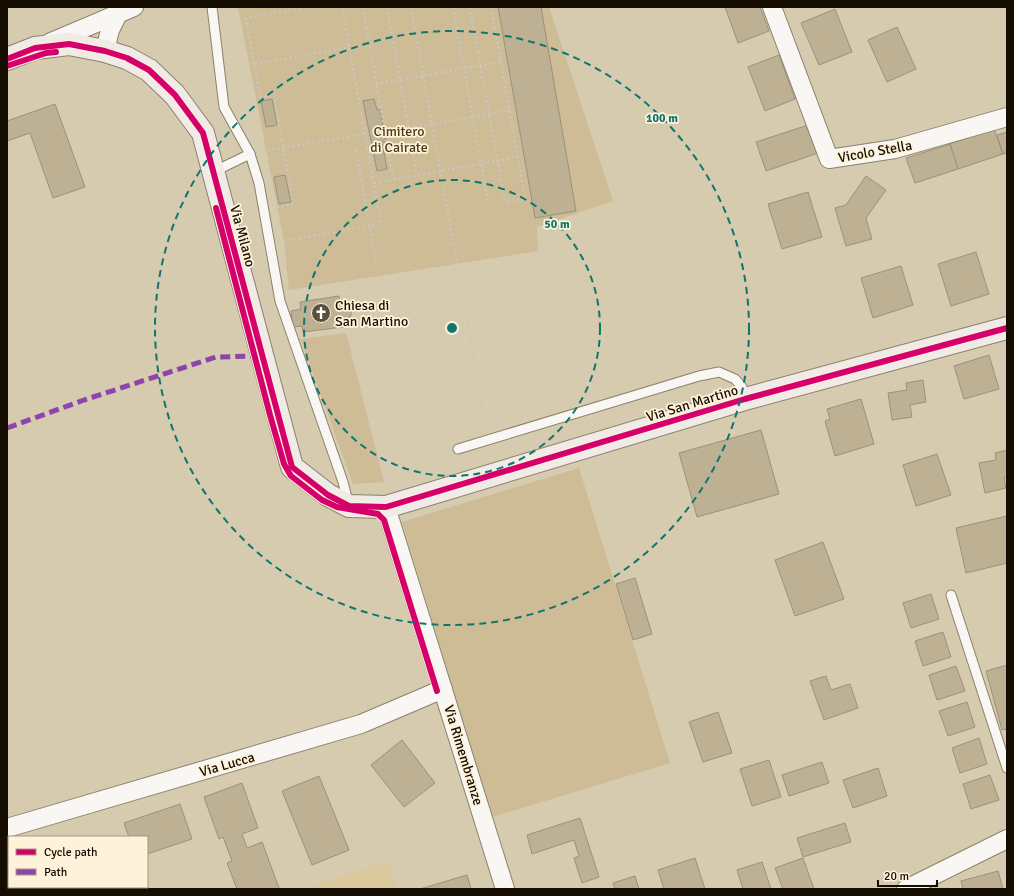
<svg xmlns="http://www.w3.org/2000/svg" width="1014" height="896" font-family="Signika,sans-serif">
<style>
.built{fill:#dcc89d}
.green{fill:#cdbc95}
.building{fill:#bdb093;stroke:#9b917c}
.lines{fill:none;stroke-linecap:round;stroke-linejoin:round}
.lane-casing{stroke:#8b826c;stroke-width:11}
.street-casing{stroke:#8b826c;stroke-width:20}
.secondary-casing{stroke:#8b826c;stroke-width:24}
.path{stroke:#cbc7bf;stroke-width:2.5;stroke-dasharray:2 3;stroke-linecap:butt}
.lane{stroke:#f9f7f3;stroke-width:9}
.street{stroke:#f9f7f3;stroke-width:18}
.secondary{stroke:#f0ebe7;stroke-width:22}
.quiet{stroke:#8e44ad;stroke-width:5;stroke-dasharray:10 5;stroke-linecap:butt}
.cycleway-casing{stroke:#fef3da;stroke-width:8}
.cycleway{stroke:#d6006c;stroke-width:6}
.ring{fill:none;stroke:#0f766e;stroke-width:2;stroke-dasharray:7 5}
.labels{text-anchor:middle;stroke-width:3.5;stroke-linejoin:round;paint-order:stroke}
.park-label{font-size:14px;fill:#493a14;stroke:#fef3da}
.street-label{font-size:14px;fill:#150d00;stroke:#fef3da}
.poi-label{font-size:14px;fill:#150d00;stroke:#fef3da;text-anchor:start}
.centre{fill:#0f766e;stroke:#fef3da;stroke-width:2}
.ring-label{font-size:12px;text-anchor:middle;font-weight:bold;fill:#0f766e;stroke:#fef3da;stroke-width:3.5;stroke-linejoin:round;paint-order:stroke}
</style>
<rect width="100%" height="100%" fill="#d6caaf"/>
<polygon class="built" points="387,861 398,889 305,889"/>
<g class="green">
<polygon points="238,7 549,7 613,201 537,227 538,251 289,290 284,241"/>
<polygon points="346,333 384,482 353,484 301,339"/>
<polygon points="579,468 670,763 492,817 402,522"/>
</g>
<g class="building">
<polygon points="498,7 541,7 576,211 535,218"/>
<polygon points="725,7 760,7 769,31 738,43"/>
<polygon points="835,9 852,52 819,65 801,23"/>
<polygon points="897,27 916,69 887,82 868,40"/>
<polygon points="779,55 795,99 765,111 748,67"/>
<polygon points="272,99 277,125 266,127 261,101"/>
<polygon points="374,99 377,110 380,110 386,142 382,142 387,169 377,171 363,101"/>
<polygon points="55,104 85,187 53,198 30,133 7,141 7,121"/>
<polygon points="808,125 818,153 766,171 756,142"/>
<polygon points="994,129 1003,154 958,169 950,144"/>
<polygon points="1007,132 1007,153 1003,154 997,135"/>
<polygon points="950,144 958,169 915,183 906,158"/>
<polygon points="285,175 291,202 279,204 274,177"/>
<polygon points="866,176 886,190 866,218 872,239 846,246 835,208 846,205"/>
<polygon points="808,192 822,237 782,249 768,204"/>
<polygon points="976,252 989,294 951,306 938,264"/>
<polygon points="901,266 913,305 873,318 861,278"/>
<polygon points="339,296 340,301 346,300 350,304 351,310 351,315 349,320 342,321 343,327 303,332 302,326 293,327 291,311 301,309 300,302"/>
<polygon points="989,355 999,389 964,399 954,366"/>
<polygon points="923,380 926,402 910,405 912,417 892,420 888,393 907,390 906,383"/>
<polygon points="861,399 874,444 835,456 825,421 830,419 827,409"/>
<polygon points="761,430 779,494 697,517 679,453"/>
<polygon points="1007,450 1007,477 1004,478 1006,488 985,493 979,463 996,460 995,453"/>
<polygon points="937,454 951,495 916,506 903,465"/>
<polygon points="1007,516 1007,563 966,573 956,528"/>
<polygon points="823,542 844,599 795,616 775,560"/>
<polygon points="635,578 652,634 633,640 616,584"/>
<polygon points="931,594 939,619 911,628 903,603"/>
<polygon points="943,632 951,657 923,666 915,641"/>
<polygon points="1007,665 1007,729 1002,730 986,671"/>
<polygon points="956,666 965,691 937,700 929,675"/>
<polygon points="826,676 831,690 850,684 858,708 824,720 810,681"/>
<polygon points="967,702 975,727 948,736 939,711"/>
<polygon points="718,712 732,753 703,762 689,722"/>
<polygon points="979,738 987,764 960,773 952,748"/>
<polygon points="402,740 435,783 404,807 371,765"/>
<polygon points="769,760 781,797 752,806 740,769"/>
<polygon points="822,762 829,783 789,796 782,775"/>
<polygon points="878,768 887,796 853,808 843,780"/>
<polygon points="990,775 999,800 971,809 963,784"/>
<polygon points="319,776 349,850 312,865 282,791"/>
<polygon points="242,783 258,828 242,834 247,848 262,842 279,888 276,889 237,889 227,863 232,861 223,837 219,839 204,797"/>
<polygon points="180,804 192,839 147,854 147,837 129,837 124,823"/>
<polygon points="580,818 599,877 582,883 574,858 579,856 574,840 532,854 527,835"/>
<polygon points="845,823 851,842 803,857 797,838"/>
<polygon points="695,858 705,889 664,889 658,870"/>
<polygon points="803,858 814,889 783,889 775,868"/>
<polygon points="762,862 771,889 743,889 737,870"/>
<polygon points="998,871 1003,889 963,889 961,881"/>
<polygon points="467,875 471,889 420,889"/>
<polygon points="635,876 639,889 615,889 613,883"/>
<polygon points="26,887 66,887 66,889 27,889"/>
<polygon points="95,887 121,887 120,889 94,889"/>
</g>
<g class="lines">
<defs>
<g id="lane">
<polyline points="212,7 224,107 250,154 213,172"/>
<polyline points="250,154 259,183 280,301 343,482 348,502"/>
<polyline points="458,449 699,376 719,372 735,379 742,387 745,399"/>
<polyline points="951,595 1007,768"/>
</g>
<g id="street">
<polyline points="772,7 829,159 895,149 1007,117"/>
<polyline points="49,43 134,7"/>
<polyline points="105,51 110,30 118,14"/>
<polyline points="386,507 505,889"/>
<polyline points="7,828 361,724 443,689"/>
<polyline points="906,889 1007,839"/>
</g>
<polyline id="secondary" points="7,59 35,48 69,44 105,51 127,58 149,70 175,95 203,133 292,467 328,495 349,506 386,507 745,399 1007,328"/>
</defs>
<use href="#lane" class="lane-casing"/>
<use href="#street" class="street-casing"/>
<use href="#secondary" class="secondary-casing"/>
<g class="path">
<polyline points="363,7 393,179"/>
<polyline points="387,7 417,175"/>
<polyline points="411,7 486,427"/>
<polyline points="453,7 488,203"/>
<polyline points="470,7 505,202 525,198 491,7"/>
<polyline points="255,64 350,47"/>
<polyline points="376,84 501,62"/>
<polyline points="385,133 509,110"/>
<polyline points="356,150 377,269"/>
<polyline points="263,151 365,134"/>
<polyline points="374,183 518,157"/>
<polyline points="278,208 278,207 293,204 274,95 260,97 246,18 308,7"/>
<polyline points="284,241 381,224 342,7"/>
</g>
<use href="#lane" class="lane"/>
<use href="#street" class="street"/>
<use href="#secondary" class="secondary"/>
<polyline class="quiet" points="7,428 84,400 216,357 257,356"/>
<defs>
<g id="cycleway">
<polyline points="7,59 35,48 69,44 105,51 127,58 149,70 175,95 203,133 292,467 328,495 349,506 386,507 745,399 1007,328"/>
<polyline points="7,66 46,53 56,52"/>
<polyline points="216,208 270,415 284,464 291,476 322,500 337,507 378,514 384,520 437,691"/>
</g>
</defs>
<use href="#cycleway" class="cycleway-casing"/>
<use href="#cycleway" class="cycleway"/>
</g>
<g class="ring">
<circle cx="452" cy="328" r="148"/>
<circle cx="452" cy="328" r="297"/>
</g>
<defs>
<symbol id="church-disc" viewBox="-11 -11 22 22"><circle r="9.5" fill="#594f3d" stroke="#fef3da"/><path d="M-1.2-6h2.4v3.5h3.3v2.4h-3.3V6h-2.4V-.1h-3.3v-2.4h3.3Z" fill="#fff"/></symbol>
</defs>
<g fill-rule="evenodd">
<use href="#church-disc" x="310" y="302" width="22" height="22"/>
</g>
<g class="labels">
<g class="park-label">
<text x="399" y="136">Cimitero<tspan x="399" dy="16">di Cairate</tspan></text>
</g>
<g class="street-label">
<text transform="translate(875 151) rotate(-10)" y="5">Vicolo Stella</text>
<text transform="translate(243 236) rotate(75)" y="5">Via Milano</text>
<text transform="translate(692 403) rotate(-17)" y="5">Via San Martino</text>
<text transform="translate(464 755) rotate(73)" y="5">Via Rimembranze</text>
<text transform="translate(227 764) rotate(-16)" y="5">Via Lucca</text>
</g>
<g class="poi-label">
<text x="335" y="310">Chiesa di<tspan x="335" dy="16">San Martino</tspan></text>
</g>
</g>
<circle cx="452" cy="328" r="6" class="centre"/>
<g class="ring-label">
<text x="662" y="122">100 m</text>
<text x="557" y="228">50 m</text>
</g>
<rect width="1014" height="896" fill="none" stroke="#150d00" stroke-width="16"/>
<rect x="8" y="836" width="140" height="52" fill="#fef3da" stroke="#a19783"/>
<rect x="16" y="849" width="20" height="6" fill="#d6006c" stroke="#a19783"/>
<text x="44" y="856" font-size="12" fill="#150d00">Cycle path</text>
<rect x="16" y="869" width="20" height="6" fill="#8e44ad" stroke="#a19783"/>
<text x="44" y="876" font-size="12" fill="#150d00">Path</text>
<path d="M878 880v6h59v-6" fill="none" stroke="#150d00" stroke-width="2"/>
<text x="884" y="880" font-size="12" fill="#150d00" stroke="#fef3da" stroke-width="3" paint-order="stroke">20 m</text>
</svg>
